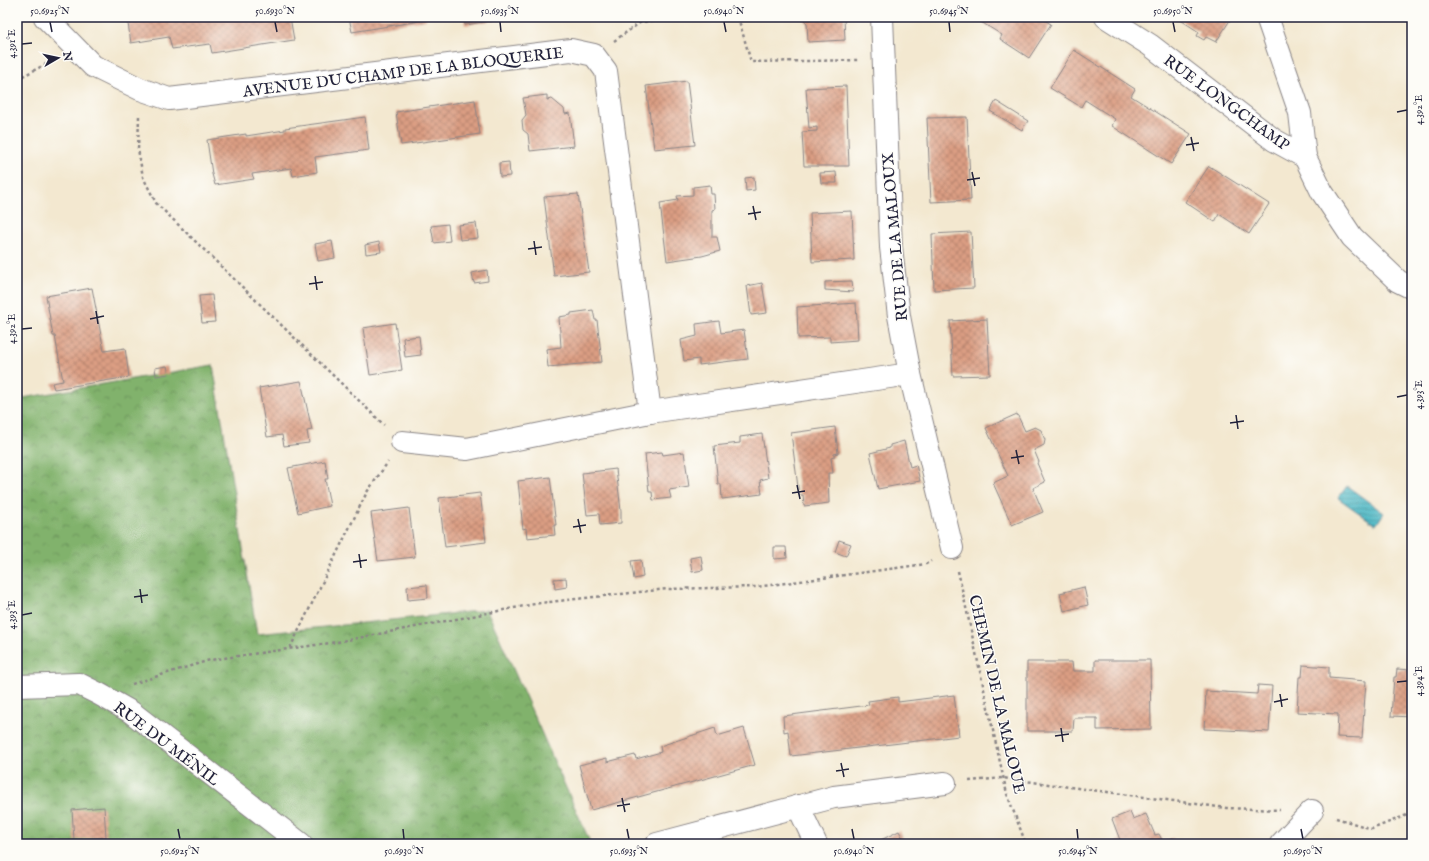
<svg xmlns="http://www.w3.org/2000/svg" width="1429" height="861" font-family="'IM FELL English',serif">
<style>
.forest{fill:url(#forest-crowns);stroke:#526a54}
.water{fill:url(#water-rules);stroke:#356c7f}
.building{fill:url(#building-cross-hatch)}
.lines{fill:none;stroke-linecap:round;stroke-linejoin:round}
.minor-casing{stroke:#8a8586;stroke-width:24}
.path{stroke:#8a8586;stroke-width:2.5;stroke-dasharray:3 3;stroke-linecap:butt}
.minor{stroke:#fff;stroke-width:22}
.ticks{fill:none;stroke:#22223b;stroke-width:1.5}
.labels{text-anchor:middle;stroke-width:3;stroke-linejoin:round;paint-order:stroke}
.street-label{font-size:16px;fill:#22223b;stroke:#fdfcf7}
.neatline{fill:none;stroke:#22223b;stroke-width:1.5}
.ticks-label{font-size:10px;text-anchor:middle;fill:#22223b}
</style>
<defs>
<pattern id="forest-crowns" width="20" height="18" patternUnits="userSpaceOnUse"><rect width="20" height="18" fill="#81b26c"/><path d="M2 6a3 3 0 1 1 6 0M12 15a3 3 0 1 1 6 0" fill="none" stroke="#69905a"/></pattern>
<pattern id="water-rules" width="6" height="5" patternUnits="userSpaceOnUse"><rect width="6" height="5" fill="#48b6c3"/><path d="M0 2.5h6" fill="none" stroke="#3c94a0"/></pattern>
<pattern id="building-cross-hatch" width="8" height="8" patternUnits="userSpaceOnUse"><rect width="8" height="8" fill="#db9e83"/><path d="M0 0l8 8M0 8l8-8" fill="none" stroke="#b1806c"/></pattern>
</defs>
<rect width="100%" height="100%" fill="#fdfcf7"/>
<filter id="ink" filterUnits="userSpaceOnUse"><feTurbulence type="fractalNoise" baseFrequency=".025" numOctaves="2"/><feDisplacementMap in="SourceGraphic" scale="8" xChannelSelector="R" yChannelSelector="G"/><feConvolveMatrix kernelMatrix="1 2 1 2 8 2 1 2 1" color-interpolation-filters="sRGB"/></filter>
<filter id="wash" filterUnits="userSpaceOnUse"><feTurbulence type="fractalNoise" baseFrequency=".012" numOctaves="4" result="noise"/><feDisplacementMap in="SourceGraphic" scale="16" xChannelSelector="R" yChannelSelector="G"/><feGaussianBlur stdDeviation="0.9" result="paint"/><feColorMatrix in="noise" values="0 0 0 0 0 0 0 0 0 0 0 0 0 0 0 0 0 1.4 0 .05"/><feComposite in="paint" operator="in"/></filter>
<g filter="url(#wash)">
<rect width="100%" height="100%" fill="#f3e8d0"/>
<polygon class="forest" points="213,365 257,634 487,610 591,844 17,844 17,399"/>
<polygon class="water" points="1347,486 1384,513 1376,525 1338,498"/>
<g id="blocks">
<g class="building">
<polygon points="127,17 290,17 294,40 212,53 210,44 172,49 169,37 131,43"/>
<polygon points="349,17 426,17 426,20 352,32"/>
<polygon points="464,17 508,17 508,18 465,25"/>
<polygon points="801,17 844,17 845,40 808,42 807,23"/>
<polygon points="973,17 1039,17 1051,24 1029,58 1000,39 1002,35"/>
<polygon points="1180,17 1232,17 1216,42 1206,37 1204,40 1197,36 1199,32 1179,19"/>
<polygon points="1074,50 1135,89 1131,96 1191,134 1171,164 1112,126 1115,119 1085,100 1081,107 1050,88"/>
<polygon points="687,81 695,145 654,149 646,86"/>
<polygon points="846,86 849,166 804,166 802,132 817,131 817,127 809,128 806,88"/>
<polygon points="547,95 547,100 552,99 564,109 565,114 570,113 574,146 530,151 528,134 523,130 522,120 526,115 523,98"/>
<polygon points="475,100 480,134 401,145 396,112"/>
<polygon points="996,101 1028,121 1022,130 990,111"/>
<polygon points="365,117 369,150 315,157 317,172 293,176 291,168 252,174 254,179 215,185 212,174 207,140 246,134 246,136 285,130 285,128"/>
<polygon points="967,117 971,200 931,202 927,118"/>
<polygon points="509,162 510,176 500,177 499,163"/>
<polygon points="1209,166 1269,204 1249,234 1219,214 1215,222 1185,202"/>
<polygon points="836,172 837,183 821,183 820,173"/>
<polygon points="754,177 755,190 746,191 745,178"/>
<polygon points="710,185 711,194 714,194 715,209 712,210 712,237 717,237 720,251 702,256 667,261 660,203 678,200 677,196 693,195 693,187"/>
<polygon points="578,194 589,272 554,276 544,197"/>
<polygon points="852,211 854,260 812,262 810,213"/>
<polygon points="476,223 478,238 460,240 458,225"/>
<polygon points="448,224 450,241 434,243 431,226"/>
<polygon points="971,232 974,288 934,290 932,234"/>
<polygon points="332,241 335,258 318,261 315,244"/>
<polygon points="379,242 381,252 366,254 365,245"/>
<polygon points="487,270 488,281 474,283 472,273"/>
<polygon points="852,281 853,292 825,290 825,282"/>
<polygon points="762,283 767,313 751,315 747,286"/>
<polygon points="92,288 104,351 125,348 129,377 54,389 52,383 63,381 55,336 53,336 46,296"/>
<polygon points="212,295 215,322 202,323 199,296"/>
<polygon points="856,303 858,340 830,342 830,337 798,338 797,307"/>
<polygon points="593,310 595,320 597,320 602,362 548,367 546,349 561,347 559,317 571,315 571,313"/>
<polygon points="987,319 990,375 953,376 950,321"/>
<polygon points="719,321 721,333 744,330 748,359 699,365 699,359 684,361 681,340 697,336 696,324"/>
<polygon points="395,323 402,370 370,375 363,328"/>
<polygon points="419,336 421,355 405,357 403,338"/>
<polygon points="167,366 169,374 156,376 155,368"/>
<polygon points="301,381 312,430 307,431 309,443 284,446 282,435 267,437 259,388"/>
<polygon points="1017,414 1025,431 1035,427 1041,430 1045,440 1044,445 1034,450 1039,462 1037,463 1045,482 1033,488 1043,512 1012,525 993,483 1008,476 986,428"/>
<polygon points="835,427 838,453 834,454 834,457 831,458 833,473 828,473 829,503 804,506 803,495 799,495 791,433"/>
<polygon points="762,434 768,478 760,480 762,494 722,499 721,484 718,484 714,446 740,443 740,437"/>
<polygon points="904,441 910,467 916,465 920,481 878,489 870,453 890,448 890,445"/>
<polygon points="662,452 663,455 684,452 689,487 669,490 671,498 653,500 652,492 649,492 645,454"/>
<polygon points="325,461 328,479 325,479 330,506 298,513 288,468"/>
<polygon points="616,469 621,511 621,523 600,525 599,514 587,515 582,473"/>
<polygon points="550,477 556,525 554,525 555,535 527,538 526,528 523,529 518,481"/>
<polygon points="480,493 486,542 445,547 439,498"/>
<polygon points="409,508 415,557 378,561 371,513"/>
<polygon points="839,540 851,544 846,556 835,552"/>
<polygon points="774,547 786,547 787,558 774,559"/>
<polygon points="701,556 703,570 692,572 690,558"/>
<polygon points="641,560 643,577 634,579 631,561"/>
<polygon points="566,578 567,587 555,589 554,579"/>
<polygon points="427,585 428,598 408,600 407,587"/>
<polygon points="1084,587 1088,605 1064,611 1060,593"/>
<polygon points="1095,660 1150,660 1151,729 1097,730 1097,718 1074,718 1073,731 1027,731 1027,662 1072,662 1073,671 1095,671"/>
<polygon points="1303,665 1329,667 1329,678 1366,681 1362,738 1337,737 1338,714 1297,712 1299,677 1302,677"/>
<polygon points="1397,669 1412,670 1412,717 1391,716 1394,677 1396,677"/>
<polygon points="1258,685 1272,686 1269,732 1204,729 1206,691 1257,694"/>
<polygon points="954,695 959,736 791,756 788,731 784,732 783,716 869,705 868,701 898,697 898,702"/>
<polygon points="715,728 717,736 744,728 755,765 591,810 579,765 607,758 607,762 635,755 636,759 661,752 660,746"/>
<polygon points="104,807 106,837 74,840 72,810"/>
<polygon points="1130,812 1133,819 1146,814 1155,835 1159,834 1163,842 1173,838 1175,844 1113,844 1113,843 1120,840 1112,819"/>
<polygon points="899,831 906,844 873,844"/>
</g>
</g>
</g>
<g filter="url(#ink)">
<use href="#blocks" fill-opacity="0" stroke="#8a8586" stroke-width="1"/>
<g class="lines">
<defs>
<g id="minor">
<polyline points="45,17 93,66 140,89 169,99 571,50 594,55 606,71 650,412"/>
<polyline points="882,17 891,247 899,316 910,374 952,548"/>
<polyline points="1106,17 1150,45 1274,140 1305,157 1322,192 1352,237 1398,281 1412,288"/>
<polyline points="1267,17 1300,113 1305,157"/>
<polyline points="402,442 467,449 650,412 910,374"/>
<polyline points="17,686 79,684 99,694 131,712 301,844"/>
<polyline points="798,806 816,844"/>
<polyline points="657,844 834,797 945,783"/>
<polyline points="1281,844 1312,811"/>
</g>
</defs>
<use href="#minor" class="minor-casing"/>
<g class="path">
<polyline points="738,17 751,62 860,60"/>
<polyline points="614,41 641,22 686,17"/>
<polyline points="17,79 54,60"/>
<polyline points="139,116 138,149 143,177 156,203 384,425"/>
<polyline points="958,571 1007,794 1026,844"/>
<polyline points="290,648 367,492 388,462"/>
<polyline points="132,684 210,660 337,642 540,603 667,589 756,587 926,564 931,561"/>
<polyline points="969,781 1003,778 1226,808 1280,810"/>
<polyline points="1336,818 1372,829 1412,813"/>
</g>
<use href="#minor" class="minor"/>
</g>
</g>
<path class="ticks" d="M50,22L52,32M275,22L277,32M500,22L501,32M724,22L726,32M949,22L950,32M1173,22L1175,32M22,44L32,43M1397,112L1407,110M1191,137L1194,151M1186,145L1199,143M972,172L975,186M967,180L980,178M753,206L756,220M748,214L761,212M534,241L536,255M528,249L542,247M315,276L317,290M309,284L323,282M96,311L98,324M90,319L104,316M22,329L32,328M1397,397L1407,395M1236,415L1238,429M1230,423L1244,421M1016,450L1019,464M1011,458L1024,456M797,485L800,499M792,493L805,491M578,519L581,533M573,527L586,525M359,554L361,568M353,562L367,560M140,589L142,603M134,597L148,595M22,615L32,613M1397,682L1407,681M1280,694L1282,707M1274,702L1288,699M1061,728L1063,742M1055,736L1069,734M841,763L844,777M836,771L849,769M622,798L625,812M617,806L630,804M178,829L180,839M403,829L404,839M627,829L629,839M852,829L854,839M1077,829L1078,839M1301,829L1303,839"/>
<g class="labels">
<g class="street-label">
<text transform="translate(403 71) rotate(-7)" y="6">AVENUE DU CHAMP DE LA BLOQUERIE</text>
<text transform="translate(1227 102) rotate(36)" y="6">RUE LONGCHAMP</text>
<text transform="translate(894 237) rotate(-95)" y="6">RUE DE LA MALOUX</text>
<text transform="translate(998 694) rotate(77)" y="6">CHEMIN DE LA MALOUE</text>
<text transform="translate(167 743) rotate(37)" y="6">RUE DU MÉNIL</text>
</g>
</g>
<rect width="1429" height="861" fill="none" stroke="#fdfcf7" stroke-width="44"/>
<g transform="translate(58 58) rotate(81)" stroke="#fdfcf7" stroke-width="3" paint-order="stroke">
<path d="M0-3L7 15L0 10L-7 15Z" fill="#22223b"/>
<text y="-6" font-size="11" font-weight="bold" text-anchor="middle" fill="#22223b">N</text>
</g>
<rect x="22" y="22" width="1385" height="817" class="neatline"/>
<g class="ticks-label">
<text x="50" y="14">50.6925°N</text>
<text x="275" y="14">50.6930°N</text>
<text x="500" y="14">50.6935°N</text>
<text x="724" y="14">50.6940°N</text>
<text x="949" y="14">50.6945°N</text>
<text x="1173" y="14">50.6950°N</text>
<text transform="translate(11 44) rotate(-90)" y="4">4.391°E</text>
<text transform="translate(1418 110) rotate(-90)" y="4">4.392°E</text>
<text transform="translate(11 329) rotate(-90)" y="4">4.392°E</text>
<text transform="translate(1418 395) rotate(-90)" y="4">4.393°E</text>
<text transform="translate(11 615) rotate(-90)" y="4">4.393°E</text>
<text transform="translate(1418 681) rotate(-90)" y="4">4.394°E</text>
<text x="180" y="854">50.6925°N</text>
<text x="404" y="854">50.6930°N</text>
<text x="629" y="854">50.6935°N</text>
<text x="854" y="854">50.6940°N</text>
<text x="1078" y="854">50.6945°N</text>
<text x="1303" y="854">50.6950°N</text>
</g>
</svg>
